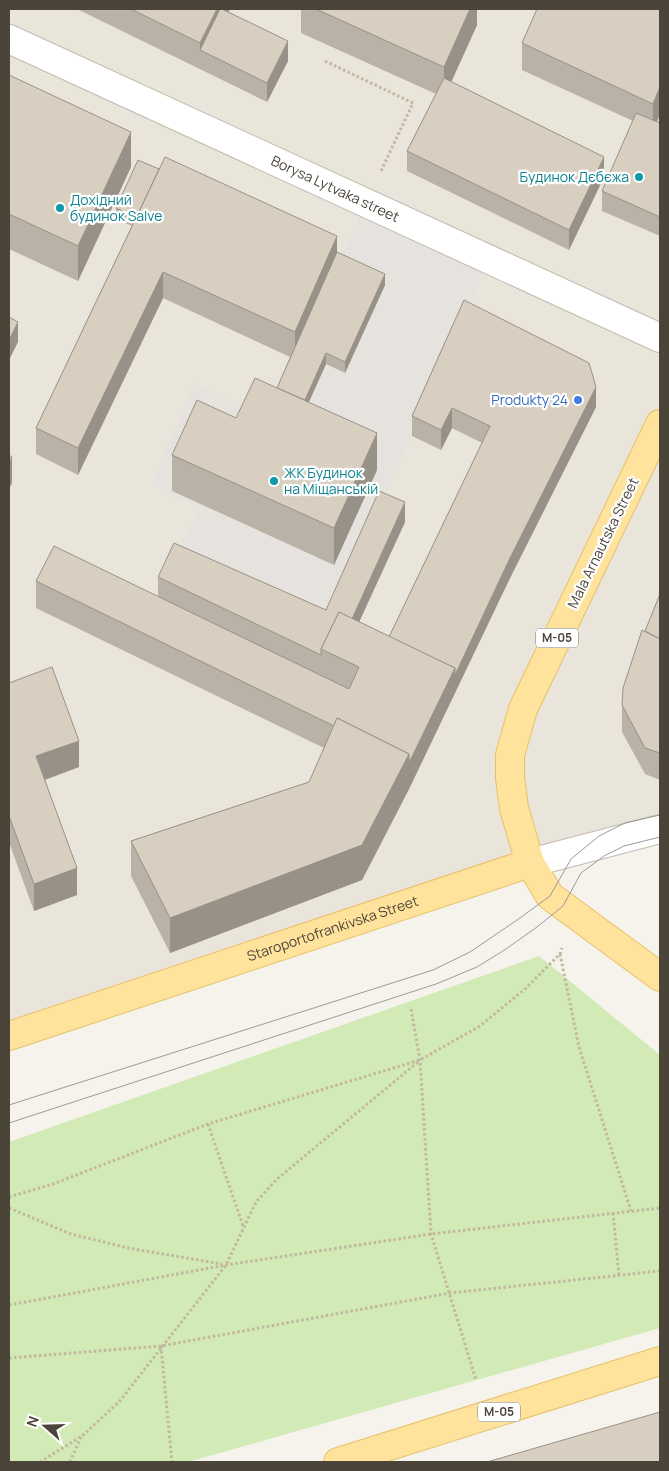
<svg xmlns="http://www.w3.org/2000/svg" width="669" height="1471" font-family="Manrope,sans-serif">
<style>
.residential{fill:#eae5da}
.industrial{fill:#e6e2dd}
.green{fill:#d2eab5}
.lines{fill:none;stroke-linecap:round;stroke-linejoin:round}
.minor-casing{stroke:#c2bbae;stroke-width:30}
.major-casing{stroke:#e6c16a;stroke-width:30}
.path{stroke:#c4b79f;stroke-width:3;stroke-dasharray:2.5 2.5;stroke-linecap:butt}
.minor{stroke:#fff;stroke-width:28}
.major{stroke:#ffe39c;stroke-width:28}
.tram{stroke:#9a9a9a;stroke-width:1}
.wall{fill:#bab2a6}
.shaded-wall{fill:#979187}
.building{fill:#d8cfc1;stroke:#979187}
.culture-dot{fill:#0f9aa8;stroke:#fff;stroke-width:2}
.shop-dot{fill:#3f7fe0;stroke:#fff;stroke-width:2}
.labels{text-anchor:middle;stroke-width:4.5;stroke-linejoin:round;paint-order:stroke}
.shield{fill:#fff;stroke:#817c74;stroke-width:1}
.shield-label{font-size:12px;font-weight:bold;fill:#4b4439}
.culture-label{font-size:14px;fill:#0d838f;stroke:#fff;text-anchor:start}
.street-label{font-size:14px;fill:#4b4439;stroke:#fff}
.shop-label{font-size:14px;fill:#366cbe;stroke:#fff;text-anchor:end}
</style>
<rect width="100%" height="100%" fill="#f6f3ec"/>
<g class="residential">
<polygon points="9,9 660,9 660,335 9,35"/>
<polygon points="9,42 362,208 269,416 196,384 150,485 200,508 175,562 412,436 488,264 660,345 660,415 517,707 519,860 9,1031"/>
<polygon points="660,424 660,824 536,856 516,803 525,711"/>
</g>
<polygon class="industrial" points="362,208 488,264 326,630 174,562 199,508 150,485 195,383 269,416"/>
<polygon class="green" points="539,956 660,1055 660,1328 188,1462 9,1462 9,1142"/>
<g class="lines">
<defs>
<g id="minor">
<path id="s1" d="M9,39L660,338"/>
<polyline points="530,863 660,829"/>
</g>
<g id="major">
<polyline points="660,424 523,709 510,755 510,778 514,808 530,863 550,896 660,977"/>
<path id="s2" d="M9,1036L530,863"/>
<polyline points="338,1462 660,1361"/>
</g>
</defs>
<use href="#minor" class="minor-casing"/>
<use href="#major" class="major-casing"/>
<g class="path">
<polyline points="325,61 413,103 381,171"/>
<polyline points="560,954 579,1047 631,1211"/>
<polyline points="411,1009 420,1060 431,1234 476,1380"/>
<polyline points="208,1124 243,1226"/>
<polyline points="9,1197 53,1184 208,1124 420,1060 480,1026 525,989 560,954 562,948"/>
<polyline points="9,1208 71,1234 128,1248 222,1264"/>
<polyline points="613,1213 619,1276"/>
<polyline points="9,1305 226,1265 431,1234 660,1208"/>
<polyline points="161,1346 172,1462"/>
<polyline points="9,1358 161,1346 450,1293 660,1271"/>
<polyline points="40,1462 82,1436 119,1402 226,1265 256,1202 277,1179 418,1062"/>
<polyline points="70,1462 81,1437"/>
</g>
<use href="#minor" class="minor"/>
<use href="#major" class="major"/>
<g class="tram">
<polyline points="9,1105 433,970 470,952 520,918 550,896 571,859 599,836 625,823 660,815"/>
<polyline points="9,1123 436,984 477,967 506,949 537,927 563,906 581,873 604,856 624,846 660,837"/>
</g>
</g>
<g class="wall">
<polygon points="77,9 230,9 228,12 288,61 267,102"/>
<polygon points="301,9 477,9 477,25 451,82 604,177 569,250 407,171 407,151 436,94 301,33"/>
<polygon points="660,9 660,114 657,122 660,123 660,236 602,211 602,191 633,121 522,70 522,43"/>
<polygon points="9,75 131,167 78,281 9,249"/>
<polygon points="116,208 337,252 385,285 345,373 326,364 309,402 377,470 334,565 172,491 172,455 236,418 277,388 290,357 163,298 78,475 36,454 36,428 132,226 116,219"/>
<polygon points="464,300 596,407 510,578 409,789 362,880 170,953 131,876 131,841 309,782 324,748 36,608 36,581 158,597 158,577 326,610 405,522 359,622 389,637 482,443 452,428 441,450 412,436 412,416"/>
<polygon points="660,594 660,780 645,774 622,732 622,705 645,631"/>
<polygon points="9,683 79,767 45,780 77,895 34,911 9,842"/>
</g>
<g class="shaded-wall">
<polygon points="217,9 230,9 208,54 200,50 200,43"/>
<polygon points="470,9 477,9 477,25 444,98 444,67"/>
<polygon points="288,41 288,61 267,102 267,83"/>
<polygon points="660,87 660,114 653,130 653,104"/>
<polygon points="131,132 131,167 78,281 78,246"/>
<polygon points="604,157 604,177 569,250 569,230"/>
<polygon points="337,236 337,263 295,359 295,332"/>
<polygon points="163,272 163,298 78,475 78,448"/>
<polygon points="385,274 385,285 345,373 345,362"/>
<polygon points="18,322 18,342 9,360 9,340"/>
<polygon points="326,353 326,364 297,428 297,417"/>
<polygon points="596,387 596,407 510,578 409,789 362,880 170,953 170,918 409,754 455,668"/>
<polygon points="452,408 452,428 441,450 441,430"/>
<polygon points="377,433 377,470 334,565 334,528"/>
<polygon points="12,457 12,483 9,489 9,463"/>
<polygon points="405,502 405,522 349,644 349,624"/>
<polygon points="79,741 79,767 36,783 36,756"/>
<polygon points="77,868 77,895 34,911 34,884"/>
</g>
<g class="building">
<polygon points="131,9 217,9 200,43"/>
<polygon points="220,9 222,9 288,41 267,83 200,50"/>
<polygon points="316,9 470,9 444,67"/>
<polygon points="537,9 660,9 660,87 653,104 522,43"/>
<polygon points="9,75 131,132 78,246 9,214"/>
<polygon points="444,78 604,157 569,230 407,151"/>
<polygon points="636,113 660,123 660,217 602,191"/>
<polygon points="165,157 337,236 295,332 163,272 78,448 36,428"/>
<polygon points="138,160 159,169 136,218 116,208"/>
<polygon points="337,252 385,274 345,362 326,353 305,400 277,388"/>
<polygon points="464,300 589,363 596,387 510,558 455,675 455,668 389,637 490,426 452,408 441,430 412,416"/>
<polygon points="9,317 18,322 9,340"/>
<polygon points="255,378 377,433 334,528 172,455 197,400 236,418"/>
<polygon points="9,455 12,457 9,463"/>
<polygon points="379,491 405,502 352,619 339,612 321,649 321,655 158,577 174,543 326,610"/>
<polygon points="54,546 349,689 359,667 321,649 339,612 455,668 409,763 409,754 337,718 334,726 36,581"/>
<polygon points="660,594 660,639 645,631"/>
<polygon points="642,630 660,639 660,753 645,748 622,705 623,688"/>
<polygon points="52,667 79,741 36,756 77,868 34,884 9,816 9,683"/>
<polygon points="337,718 409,754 362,845 170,918 131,841 309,782"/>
<polygon points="660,1412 660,1462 487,1462"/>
</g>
<g class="culture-dot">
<circle cx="639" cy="177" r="5"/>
<circle cx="60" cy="208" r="5"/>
<circle cx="274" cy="481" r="5"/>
</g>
<circle class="shop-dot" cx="578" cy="400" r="5"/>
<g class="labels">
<g class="shield">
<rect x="536" y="628.5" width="42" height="19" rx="4"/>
<rect x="478" y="1402.5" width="42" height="19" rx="4"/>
</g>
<g class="shield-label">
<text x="557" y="642">М-05</text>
<text x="499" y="1416">М-05</text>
</g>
<g class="culture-label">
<text x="629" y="182" text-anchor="end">Будинок Дєбєжа</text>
<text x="70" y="205">Дохідний<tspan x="70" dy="16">будинок Salve</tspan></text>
<text x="284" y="478">ЖК Будинок<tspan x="284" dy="16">на Міщанській</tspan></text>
</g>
<g class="street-label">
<text dy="5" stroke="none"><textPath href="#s1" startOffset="359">Borysa Lytvaka street</textPath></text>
<text transform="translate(603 543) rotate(-64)" y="5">Mala Arnautska Street</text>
<text dy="5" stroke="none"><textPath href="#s2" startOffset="341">Staroportofrankivska Street</textPath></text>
</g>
<g class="shop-label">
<text x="568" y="405">Produkty 24</text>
</g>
</g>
<rect width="669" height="1471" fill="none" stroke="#4b4439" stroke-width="20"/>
<g transform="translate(45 1426) rotate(290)" stroke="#ffffff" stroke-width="4" paint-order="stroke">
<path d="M0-4L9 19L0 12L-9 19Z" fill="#4b4439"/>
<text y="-8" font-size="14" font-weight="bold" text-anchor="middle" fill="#4b4439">N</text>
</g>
</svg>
